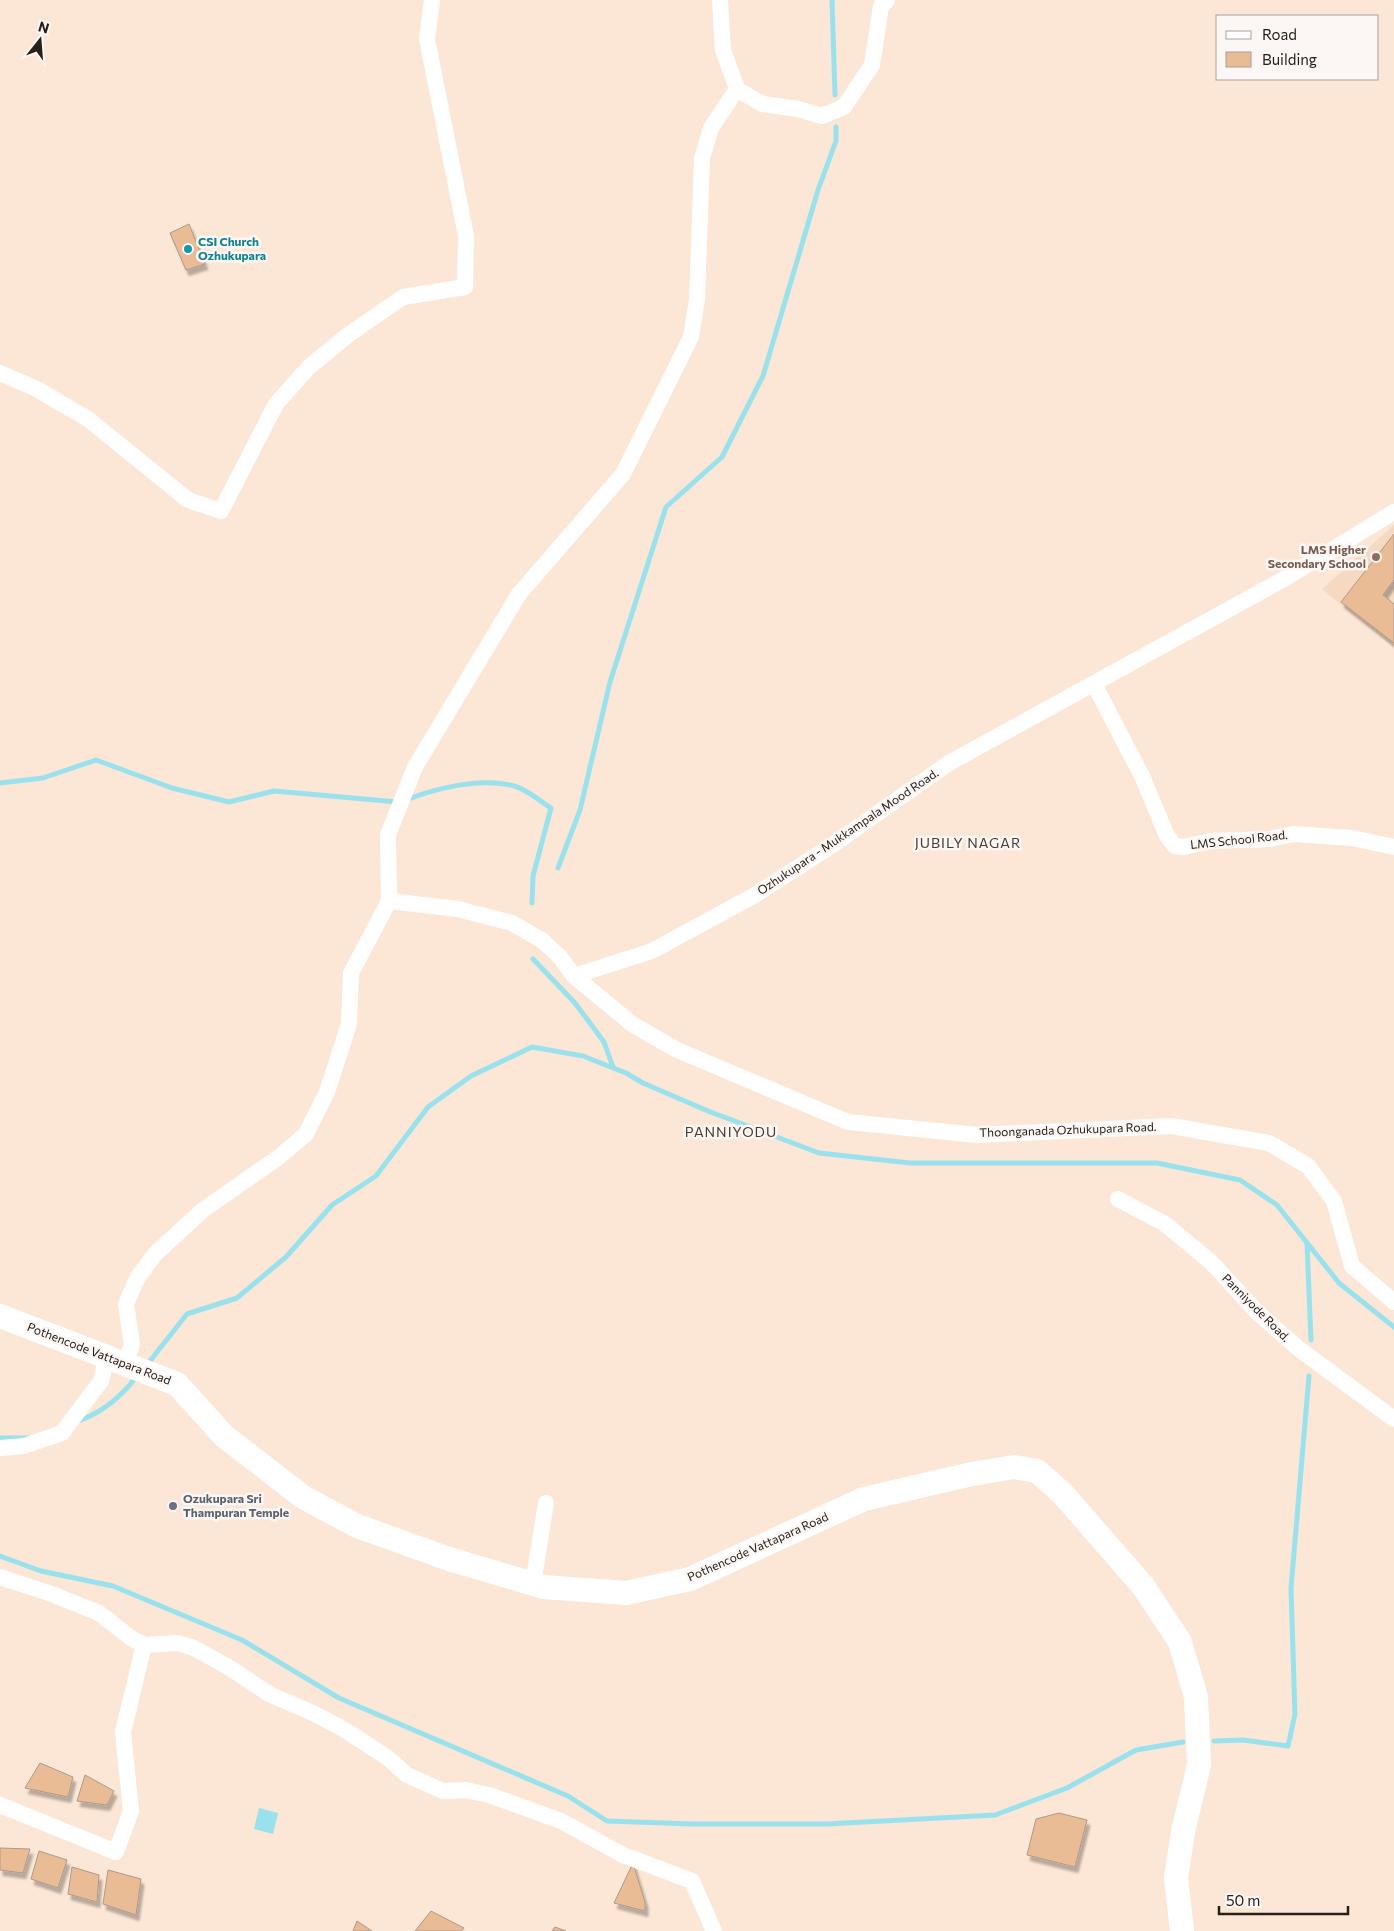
<svg xmlns="http://www.w3.org/2000/svg" width="1394" height="1931" font-family="Commissioner,sans-serif">
<style>
.built{fill:#f5d9c2}
.water{fill:#99e2ed}
.lines{fill:none;stroke-linecap:round;stroke-linejoin:round}
.stream{stroke:#99e2ed;stroke-width:5}
.building{fill:#eabc95;stroke:#ad9988;filter:url(#shadow)}
.street{stroke:#fff;stroke-width:16}
.secondary{stroke:#fff;stroke-width:24}
.culture-dot{fill:#0f9aa8;stroke:#fcf7f4;stroke-width:2}
.education-dot{fill:#8d6e63;stroke:#fcf7f4;stroke-width:2}
.worship-dot{fill:#6b7280;stroke:#fcf7f4;stroke-width:2}
.labels{text-anchor:middle;stroke-width:5;stroke-linejoin:round;paint-order:stroke}
.culture-label{font-size:12px;font-weight:bold;fill:#0d838f;stroke:#fcf7f4;text-anchor:start}
.education-label{font-size:12px;font-weight:bold;fill:#785e54;stroke:#fcf7f4;text-anchor:end}
.street-label{font-size:12px;fill:#272019;stroke:#fcf7f4}
.worship-label{font-size:12px;font-weight:bold;fill:#5b616d;stroke:#fcf7f4;text-anchor:start}
.neighbourhood-label{font-size:14px;letter-spacing:1px;fill:#4c3b2d;stroke:#fcf7f4}
</style>
<defs>
<filter id="shadow"><feDropShadow dx="3" dy="5.5" stdDeviation="1" flood-color="#0004"/></filter>
</defs>
<rect width="100%" height="100%" fill="#fce6d5"/>
<polygon class="built" points="1394,525 1394,648 1322,589"/>
<polygon class="water" points="259,1808 278,1813 273,1834 254,1829"/>
<g class="lines">
<g class="stream">
<polyline points="832,0 835,95"/>
<polyline points="0,783 43,778 96,760 172,788 229,802 274,791 398,802"/>
<path d="M406,800C436,788 482,777 514,786C526,789 540,801 551,808L533,876L532,903"/>
<polyline points="558,868 580,810 610,682 666,507 722,457 763,376 818,190 836,141 836,127"/>
<polyline points="533,959 575,1003 604,1042 613,1067"/>
<polyline points="1307,1243 1311,1340"/>
<polyline points="146,1366 187,1314 237,1298 286,1257 332,1205 376,1176 428,1107 471,1076 532,1047 583,1056 626,1073 643,1083 708,1111 819,1153 910,1163 1157,1163 1240,1180 1277,1205 1339,1283 1394,1327"/>
<path d="M75,1422C101,1414 121,1397 137,1376"/>
<polyline points="0,1438 29,1438"/>
<polyline points="0,1556 41,1571 113,1586 242,1640 339,1698 568,1796 607,1821 692,1824 827,1824 995,1815 1067,1788 1136,1750 1183,1742"/>
<polyline points="1214,1741 1243,1740 1288,1746 1295,1714 1291,1588 1309,1376"/>
</g>
</g>
<g class="building">
<polygon points="189,224 205,264 186,270 170,233"/>
<polygon points="1394,534 1394,580 1383,595 1394,604 1394,643 1341,602"/>
<polygon points="40,1763 73,1777 68,1797 25,1788"/>
<polygon points="85,1775 114,1791 107,1805 77,1801"/>
<polygon points="1059,1813 1087,1820 1075,1867 1027,1855 1036,1819"/>
<polygon points="0,1848 30,1849 23,1873 0,1870"/>
<polygon points="39,1851 67,1860 58,1888 31,1879"/>
<polygon points="633,1863 645,1902 645,1911 614,1903"/>
<polygon points="72,1867 99,1875 97,1902 68,1894"/>
<polygon points="108,1870 141,1879 136,1915 103,1904"/>
<polygon points="431,1911 464,1928 461,1931 415,1931"/>
<polygon points="357,1921 372,1931 353,1931"/>
<polygon points="555,1927 566,1931 552,1931"/>
</g>
<g class="lines">
<g class="street">
<polyline points="720,0 723,50 737,89 762,104 798,109 822,116 844,107 872,65 881,6 887,0"/>
<polyline points="0,373 35,388 88,419 188,500 221,511 276,404 309,367 348,335 403,297 465,287 466,236 427,39 432,0"/>
<polyline points="1094,684 1142,776 1167,836 1175,846 1183,847 1211,841 1270,839 1293,834 1352,838 1394,847"/>
<polyline points="389,901 388,835 415,767 519,594 623,474 691,337 697,299 702,158 711,128 737,89"/>
<polyline points="574,976 652,951 755,895 831,846 949,763 1284,579 1394,512"/>
<polyline points="1118,1199 1165,1224 1212,1263 1257,1312 1299,1349 1394,1419"/>
<polyline points="125,1365 132,1344 126,1304 138,1277 155,1254 203,1210 279,1157 306,1134 327,1092 349,1024 351,973 389,901 458,909 512,923 543,941 560,957 574,976 632,1024 677,1050 848,1122 977,1135 1171,1126 1269,1143 1308,1166 1334,1201 1352,1266 1394,1302"/>
<polyline points="0,1448 24,1446 62,1433 101,1381 107,1357"/>
<polyline points="0,1577 49,1593 99,1613 131,1638 144,1645 178,1643 194,1648 230,1668 269,1694 315,1714 345,1730 388,1758 407,1775 443,1791 466,1790 489,1795 561,1821 623,1855 692,1881 714,1931"/>
<polyline points="533,1584 546,1503"/>
<polyline points="0,1805 116,1852 131,1811 123,1732 144,1645"/>
</g>
<polyline class="secondary" points="0,1316 177,1384 224,1436 303,1497 357,1526 449,1559 544,1587 626,1593 690,1579 864,1499 972,1474 1014,1467 1037,1471 1062,1493 1143,1586 1180,1642 1196,1697 1199,1765 1183,1832 1176,1878 1182,1931"/>
</g>
<circle class="culture-dot" cx="188" cy="249" r="5"/>
<circle class="education-dot" cx="1376" cy="557" r="5"/>
<circle class="worship-dot" cx="173" cy="1506" r="5"/>
<g class="labels">
<g class="culture-label">
<text x="198" y="246">CSI Church<tspan x="198" dy="14">Ozhukupara</tspan></text>
</g>
<g class="education-label">
<text x="1366" y="554">LMS Higher<tspan x="1366" dy="14">Secondary School</tspan></text>
</g>
<g class="street-label">
<text transform="translate(848 832) rotate(-34)" y="4">Ozhukupara - Mukkampala Mood Road.</text>
<text transform="translate(1239 840) rotate(-6)" y="4">LMS School Road.</text>
<text transform="translate(1068 1130) rotate(-2)" y="4">Thoonganada Ozhukupara Road.</text>
<text transform="translate(1256 1308) rotate(45)" y="4">Panniyode Road.</text>
<text transform="translate(99 1354) rotate(21)" y="4">Pothencode Vattapara Road</text>
<text transform="translate(758 1547) rotate(-24)" y="4">Pothencode Vattapara Road</text>
</g>
<g class="worship-label">
<text x="183" y="1503">Ozukupara Sri<tspan x="183" dy="14">Thampuran Temple</tspan></text>
</g>
<g class="neighbourhood-label">
<text x="968" y="848">JUBILY NAGAR</text>
<text x="731" y="1137">PANNIYODU</text>
</g>
</g>
<rect x="1216" y="15" width="162" height="65" fill="#fcf7f4" stroke="#a7a19c"/>
<rect x="1226" y="31" width="25" height="8" fill="#ffffff" stroke="#a7a19c"/>
<text x="1262" y="40" font-size="15" fill="#272019">Road</text>
<rect x="1226" y="52" width="25" height="15" fill="#eabc95" stroke="#a7a19c"/>
<text x="1262" y="65" font-size="15" fill="#272019">Building</text>
<g transform="translate(40 40) rotate(17)" stroke="#fcf7f4" stroke-width="4" paint-order="stroke">
<path d="M0-4L9 19L0 12L-9 19Z" fill="#272019"/>
<text y="-8" font-size="14" font-weight="bold" text-anchor="middle" fill="#272019">N</text>
</g>
<path d="M1219 1906v8h129v-8" fill="none" stroke="#272019" stroke-width="2.5"/>
<text x="1226" y="1906" font-size="15" fill="#272019" stroke="#fcf7f4" stroke-width="4" paint-order="stroke">50 m</text>
</svg>
